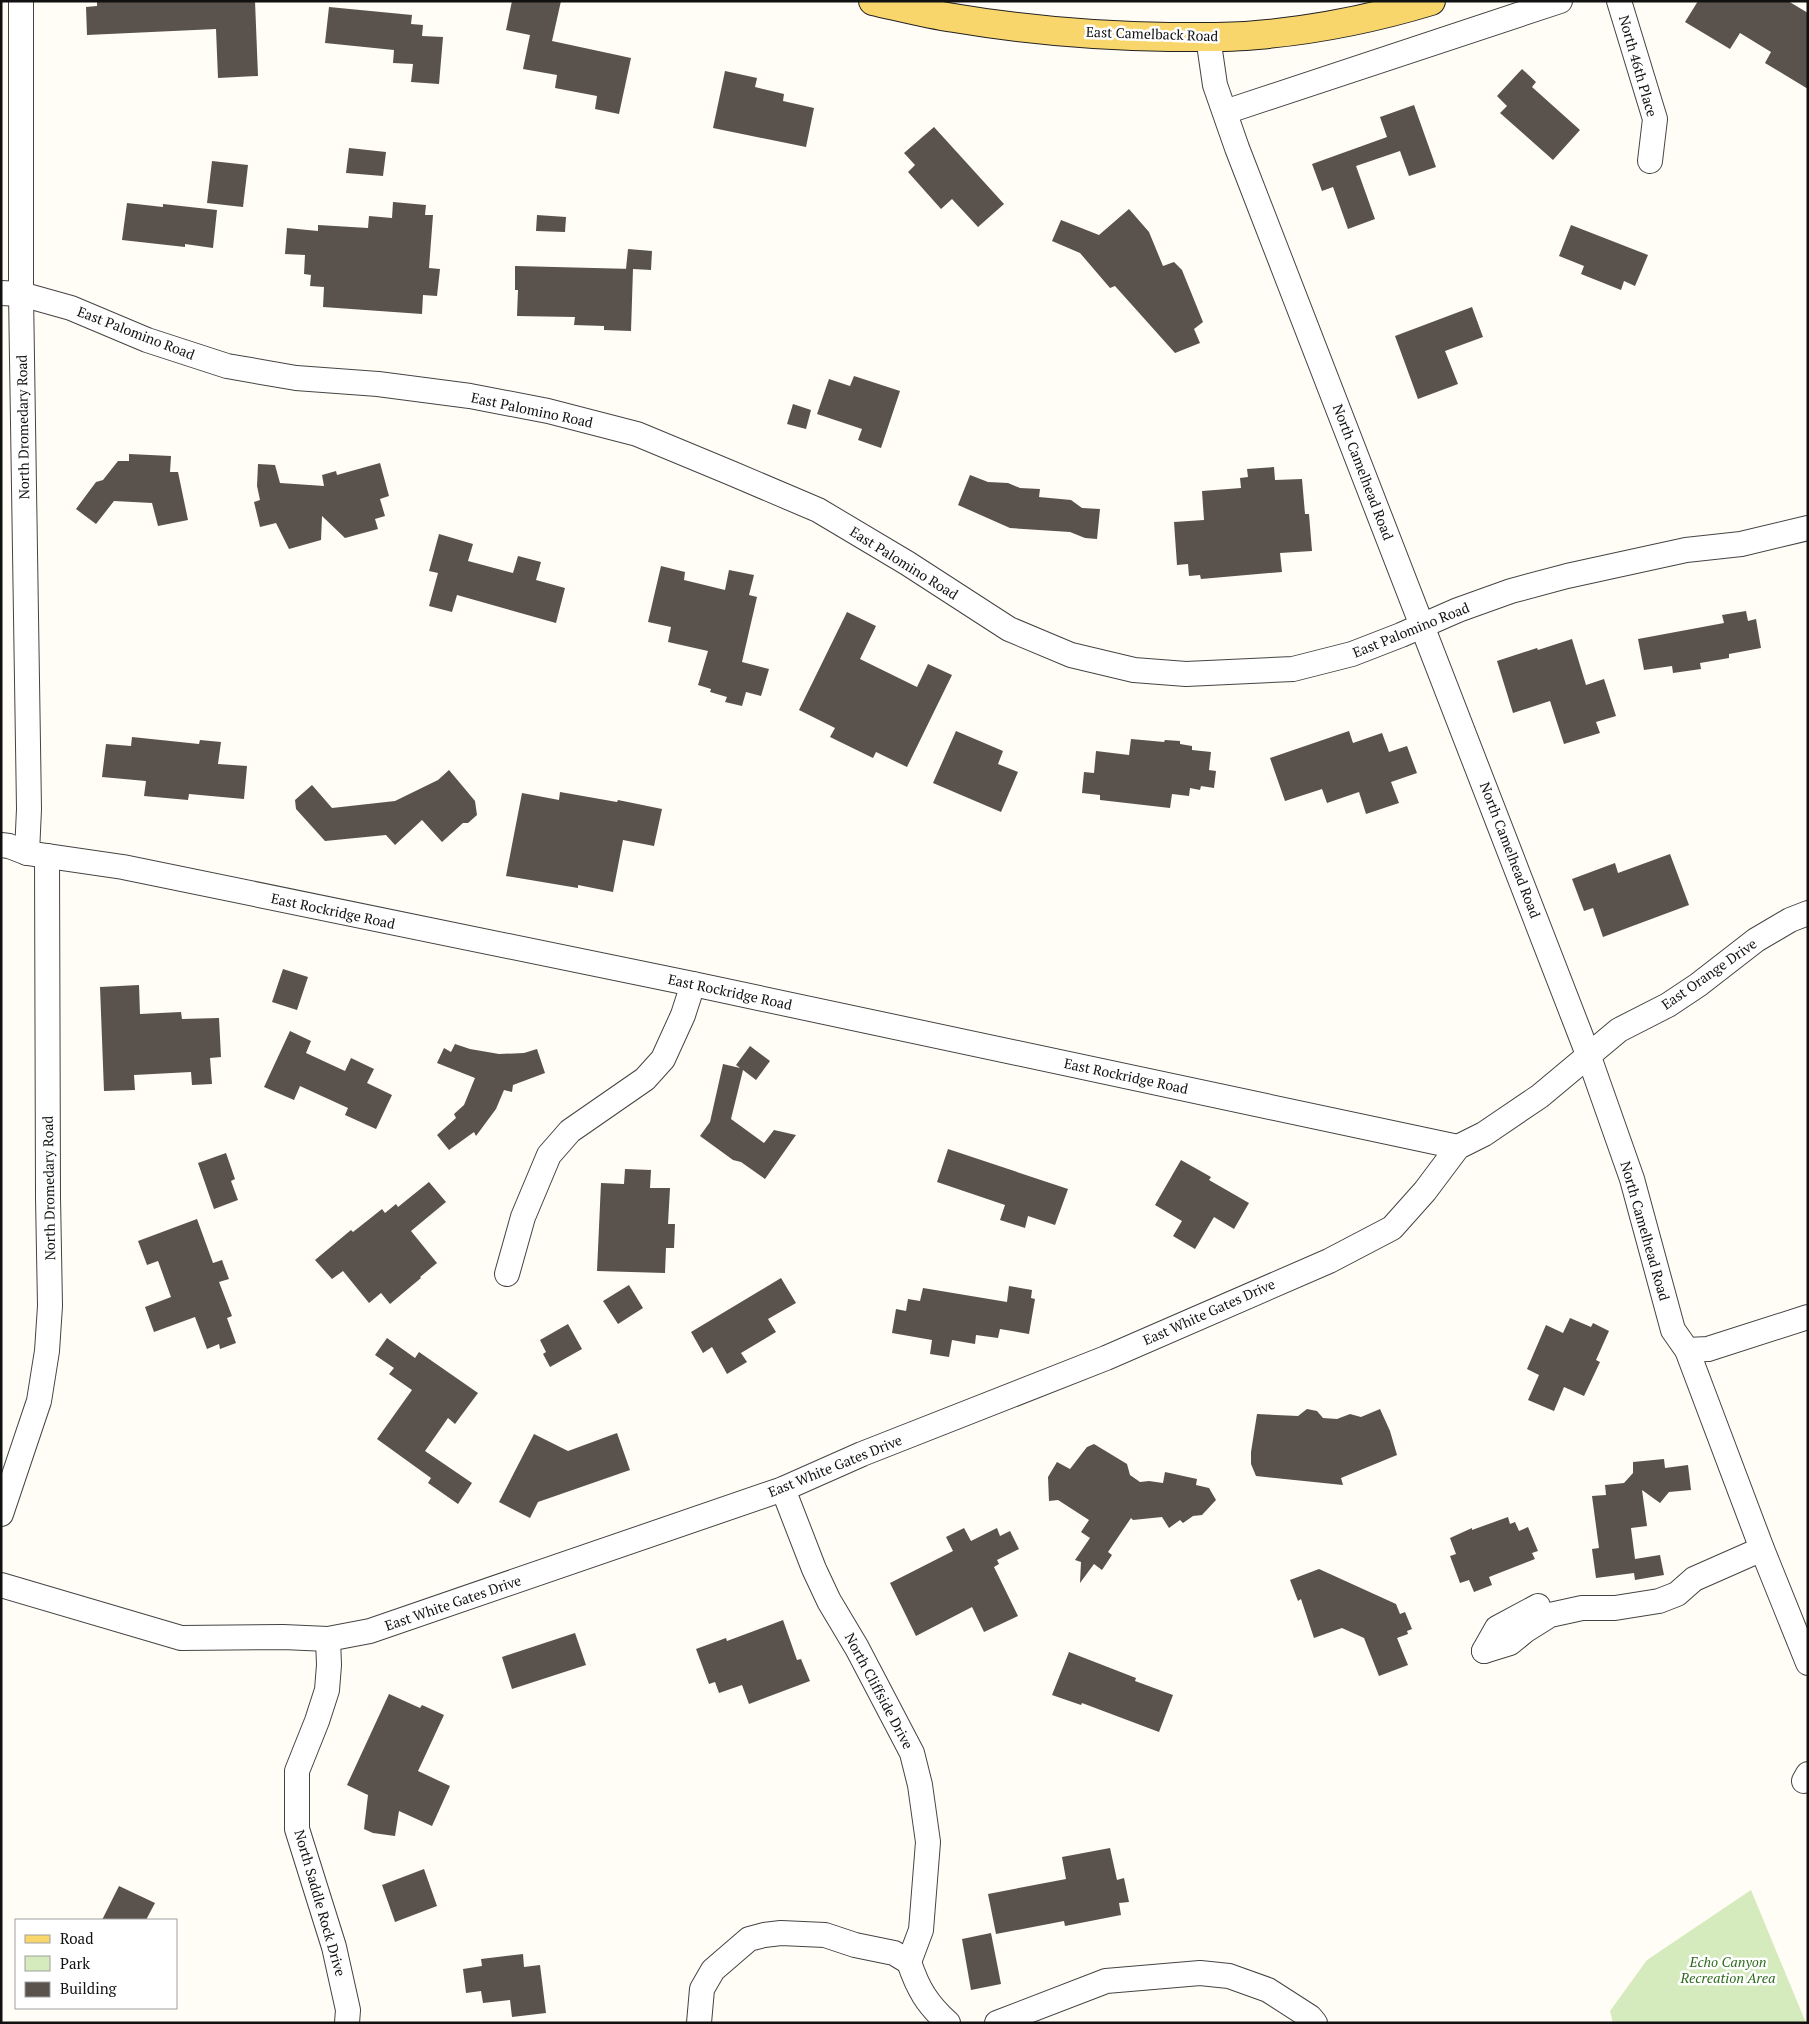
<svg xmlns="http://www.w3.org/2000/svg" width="1809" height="2024" font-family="'PT Serif',serif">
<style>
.green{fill:#d5ebbd}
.building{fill:#5a524d}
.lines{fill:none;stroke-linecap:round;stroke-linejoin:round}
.minor-casing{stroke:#444;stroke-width:26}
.major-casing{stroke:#222;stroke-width:30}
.minor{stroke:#fff;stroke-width:24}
.major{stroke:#f9d66b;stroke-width:28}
.labels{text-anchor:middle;stroke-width:5;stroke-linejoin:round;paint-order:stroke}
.street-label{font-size:14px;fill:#111;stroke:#fff}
.park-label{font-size:14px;font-style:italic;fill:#2f6b1f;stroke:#fff}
</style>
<rect width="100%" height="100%" fill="#fffdf5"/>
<polygon class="green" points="1751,1890 1806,2023 1613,2023 1610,2011 1647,1960"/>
<g class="building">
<polygon points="97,1 255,1 258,76 218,78 216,29 87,35 86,7 97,6"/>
<polygon points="512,1 561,1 552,41 631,58 619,114 595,109 597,96 555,88 557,75 523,69 530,35 506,30"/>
<polygon points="1698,1 1788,1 1808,13 1808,89 1765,63 1771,52 1740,33 1730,49 1685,22"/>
<polygon points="329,7 412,15 411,24 423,25 422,36 443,37 439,84 411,82 413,64 393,63 394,50 325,43"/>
<polygon points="1522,69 1536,82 1532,87 1580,130 1553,160 1500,113 1507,106 1497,96"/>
<polygon points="725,71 757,78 755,87 784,94 783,101 814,108 806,147 713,128"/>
<polygon points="1414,105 1436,167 1409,176 1400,151 1356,166 1375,219 1348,229 1333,187 1322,191 1312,164 1387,137 1380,117"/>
<polygon points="934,127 1004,204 978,227 952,199 941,209 908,172 915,165 904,153"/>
<polygon points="349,148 386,152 383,176 346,173"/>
<polygon points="212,161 248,165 243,207 207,203"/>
<polygon points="393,202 426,205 425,215 433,215 429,268 440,269 437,296 423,295 422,314 323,307 324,287 310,286 311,275 304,274 305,255 285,254 287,228 318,231 318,225 368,228 369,216 392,218"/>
<polygon points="127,203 163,207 163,204 217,210 213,248 185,244 185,247 122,240"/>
<polygon points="1129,209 1149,232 1163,266 1174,262 1182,270 1203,322 1194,329 1200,343 1175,353 1115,286 1110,288 1080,253 1052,241 1061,220 1099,235"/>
<polygon points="537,215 566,217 565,232 536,231"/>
<polygon points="1571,225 1648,255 1635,286 1624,281 1621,290 1581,274 1584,266 1559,256"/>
<polygon points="628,249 652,251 651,270 633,269 631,331 604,330 604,326 574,325 575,317 517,316 518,290 515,290 515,266 633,269 626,269"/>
<polygon points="1472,307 1483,337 1445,351 1458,384 1418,399 1395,336"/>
<polygon points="854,376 900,391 881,448 858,440 862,429 817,414 829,379 850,386"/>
<polygon points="793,404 811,410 806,429 787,424"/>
<polygon points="129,454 171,456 170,472 178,472 188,520 158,526 152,503 114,501 96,524 76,509 96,482 103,480 118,461 129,461"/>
<polygon points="380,463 389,496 380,499 385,516 375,519 378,529 345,538 322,516 321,540 289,549 276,523 260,527 254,502 260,500 257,486 258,464 275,465 280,483 324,486 322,475 336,471 337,475"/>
<polygon points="1274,467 1275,480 1302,479 1305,514 1309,514 1312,551 1280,553 1282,572 1201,579 1200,575 1189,576 1188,564 1177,565 1174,522 1204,520 1202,491 1241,488 1240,478 1248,477 1247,469"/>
<polygon points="970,475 988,482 1008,483 1020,488 1040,489 1039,497 1071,500 1082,508 1100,509 1097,539 1085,538 1070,532 1010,528 958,505"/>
<polygon points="439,534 473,544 468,561 513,573 518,556 541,562 536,580 565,588 556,623 457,595 452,612 429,606 438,573 429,571"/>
<polygon points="661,566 685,572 684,580 725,590 729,570 754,575 749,595 757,597 742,662 769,669 761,696 746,692 742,706 725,702 727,697 710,692 711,689 698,685 708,651 668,642 671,627 648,622"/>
<polygon points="1746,611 1748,621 1756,619 1761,648 1729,654 1729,658 1700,663 1701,669 1673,673 1672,666 1644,670 1638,639 1724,623 1722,615"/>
<polygon points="847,612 876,626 860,659 917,687 928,664 952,675 907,767 876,752 873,758 830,737 835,728 799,710"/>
<polygon points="1572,639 1586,685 1604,679 1616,716 1596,722 1600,733 1564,744 1550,701 1513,713 1497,661 1537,648 1538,650"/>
<polygon points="956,731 1003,751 998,764 1018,772 1001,812 933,783"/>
<polygon points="1349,731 1353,743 1382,733 1389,752 1407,746 1417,773 1391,782 1399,803 1366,814 1359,792 1327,803 1322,789 1285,801 1270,758"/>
<polygon points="132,737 199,744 200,740 221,742 218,764 247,766 244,799 189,794 188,800 144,796 146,781 102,777 106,744 131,746"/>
<polygon points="1131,739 1164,742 1165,740 1180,741 1180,744 1192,746 1192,750 1211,752 1209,770 1216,771 1214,788 1201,786 1200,790 1190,788 1189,796 1172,794 1170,808 1100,800 1100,795 1082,793 1084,772 1094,773 1096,751 1129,755"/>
<polygon points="449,770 475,801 477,815 468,823 463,823 442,842 422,820 395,845 386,835 325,841 296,809 295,800 312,785 332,808 395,801 438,780"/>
<polygon points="560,792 617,802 618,800 662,809 654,846 623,840 613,892 578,885 578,888 506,876 522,793 559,800"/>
<polygon points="1670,854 1689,905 1603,937 1593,908 1584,911 1572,879 1615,863 1618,873"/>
<polygon points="283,969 308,977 297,1010 272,1002"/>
<polygon points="139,985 140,1014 181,1012 182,1019 219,1018 221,1057 210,1058 212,1084 192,1085 191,1072 134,1075 135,1090 104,1091 100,987"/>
<polygon points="290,1031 311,1041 306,1053 345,1071 351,1058 374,1069 367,1083 392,1095 376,1129 345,1115 348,1108 300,1086 294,1100 264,1087"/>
<polygon points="455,1044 470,1049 499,1054 524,1053 537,1049 545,1073 513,1085 512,1092 504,1090 496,1109 476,1136 474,1132 449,1150 437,1135 456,1118 454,1114 464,1105 475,1078 437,1063 444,1048 451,1052"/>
<polygon points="750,1046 770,1061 756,1080 743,1070 731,1119 764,1143 774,1130 796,1135 765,1179 741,1162 733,1160 700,1136 710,1122 723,1064 740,1068 736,1065"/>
<polygon points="948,1149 1068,1189 1055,1225 1028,1216 1025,1228 1000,1220 1005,1205 937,1182"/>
<polygon points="226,1153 235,1179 231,1181 238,1200 214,1209 198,1163"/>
<polygon points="1181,1160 1211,1177 1209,1180 1249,1203 1234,1229 1214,1217 1195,1249 1173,1236 1182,1221 1155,1205"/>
<polygon points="625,1169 651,1170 650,1188 670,1188 668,1224 675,1224 674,1248 666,1248 665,1273 597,1271 601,1183 624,1184"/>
<polygon points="429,1182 446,1202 411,1231 437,1263 420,1277 421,1278 390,1304 381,1293 369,1303 343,1271 332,1279 315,1260 351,1230 353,1232 382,1209 385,1213 396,1204 398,1207"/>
<polygon points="197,1219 213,1263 222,1260 229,1279 219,1282 232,1316 227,1318 236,1343 220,1349 219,1344 207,1349 195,1317 154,1332 145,1307 171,1297 158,1261 147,1265 138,1241"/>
<polygon points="781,1278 796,1303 768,1319 776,1332 741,1353 747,1362 727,1374 712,1347 703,1353 691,1332"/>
<polygon points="629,1285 643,1308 618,1324 603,1301"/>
<polygon points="1009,1286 1032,1290 1031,1298 1035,1299 1029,1334 1000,1329 998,1338 976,1335 975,1344 952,1340 949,1357 930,1354 932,1340 892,1333 896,1309 906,1311 908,1299 920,1301 923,1288 1007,1302"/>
<polygon points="1570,1318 1591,1327 1593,1323 1609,1331 1596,1360 1600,1362 1584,1396 1564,1387 1554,1411 1528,1400 1539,1375 1527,1369 1546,1325 1563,1333"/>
<polygon points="568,1324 582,1349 550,1367 543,1354 546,1352 540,1340"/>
<polygon points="387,1338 415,1358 419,1352 478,1393 455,1424 448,1418 425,1451 472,1483 458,1504 428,1483 431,1478 377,1439 412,1390 389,1374 394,1368 375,1355"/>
<polygon points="1307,1409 1317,1411 1323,1418 1337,1419 1350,1414 1361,1417 1380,1409 1390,1431 1397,1455 1341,1478 1343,1485 1256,1476 1251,1464 1251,1452 1257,1414 1298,1416"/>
<polygon points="617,1433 630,1470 538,1502 530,1518 499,1502 534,1434 568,1451"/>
<polygon points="1094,1444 1127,1464 1130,1475 1140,1482 1149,1481 1163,1483 1165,1472 1197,1479 1196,1485 1209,1488 1216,1500 1202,1515 1193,1516 1183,1523 1180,1520 1169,1528 1162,1517 1133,1520 1131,1518 1108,1552 1112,1555 1102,1570 1094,1564 1080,1583 1081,1562 1075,1560 1090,1538 1081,1532 1089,1520 1058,1500 1049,1501 1048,1477 1057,1462 1070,1469 1087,1447"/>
<polygon points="1664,1459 1665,1468 1688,1465 1691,1490 1669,1492 1660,1503 1642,1490 1647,1526 1631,1528 1635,1559 1660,1555 1664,1575 1635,1580 1634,1573 1596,1578 1592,1549 1599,1548 1592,1496 1606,1495 1605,1485 1624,1483 1633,1473 1633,1462"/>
<polygon points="1508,1517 1510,1524 1515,1522 1519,1531 1528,1527 1538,1551 1532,1553 1535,1559 1489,1577 1492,1585 1474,1592 1469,1580 1460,1583 1450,1556 1456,1554 1450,1538 1472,1528 1472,1530"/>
<polygon points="964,1528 971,1541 997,1528 1000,1536 1010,1531 1019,1549 997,1560 999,1564 994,1567 1018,1616 984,1632 972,1607 916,1636 890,1583 953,1551 946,1537"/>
<polygon points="1319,1569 1396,1604 1400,1614 1405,1612 1412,1629 1407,1631 1408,1634 1397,1638 1408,1665 1379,1676 1364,1638 1342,1628 1314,1638 1301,1599 1298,1601 1290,1580"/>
<polygon points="783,1620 797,1660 801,1659 810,1681 749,1704 742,1685 719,1693 715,1682 709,1684 696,1649 726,1638 727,1641"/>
<polygon points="575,1633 586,1665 512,1689 502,1657"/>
<polygon points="1069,1652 1136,1678 1135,1681 1173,1695 1159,1732 1082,1703 1081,1705 1052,1695"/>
<polygon points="389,1694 420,1708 422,1705 444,1715 418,1771 450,1786 432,1826 399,1811 395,1836 373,1833 364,1829 368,1795 347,1785"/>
<polygon points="1110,1848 1117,1880 1124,1878 1129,1902 1119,1903 1121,1915 1065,1926 1064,1921 996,1934 988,1894 1066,1879 1062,1857"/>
<polygon points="424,1869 437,1906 395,1922 382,1885"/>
<polygon points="119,1886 155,1903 146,1920 102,1920"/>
<polygon points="991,1933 1001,1984 971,1990 962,1939"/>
<polygon points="523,1954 524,1967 540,1965 546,2013 512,2017 510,2000 483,2003 481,1991 466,1993 463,1969 482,1966 481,1959"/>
</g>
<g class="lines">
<defs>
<g id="minor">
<polyline points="21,1 21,294 29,809 27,853"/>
<polyline points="1619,1 1655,119 1650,161"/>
<polyline points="1208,37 1215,85 1237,148 1589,1057 1632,1179 1673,1330 1687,1350 1762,1549 1808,1663"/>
<polyline points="1225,112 1560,1"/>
<polyline points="1,293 21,294 71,308 147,340 227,366 296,378 378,384 470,396 548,411 637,434 731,473 818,510 907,563 1009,629 1071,655 1134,670 1186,674 1293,669 1352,654 1401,635 1458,610 1511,591 1567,576 1686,550 1741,544 1808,528"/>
<polyline points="1,845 9,846 27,853 123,867 693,984 1458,1147"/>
<polyline points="507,1274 523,1217 549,1155 570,1131 645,1079 663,1059 683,1015 693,984"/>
<polyline points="1687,1350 1708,1349 1808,1317"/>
<polyline points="783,1489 814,1569 829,1601 857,1648 912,1753 920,1785 928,1842 921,1930 909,1962"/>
<polyline points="1,1514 39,1401 47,1351 50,1306 48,1197 47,856"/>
<polyline points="1,1585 181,1638 283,1637 328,1639 370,1631 783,1489 862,1454 1106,1358 1329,1261 1392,1228 1425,1191 1458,1147 1484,1134 1540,1096 1619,1030 1668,1005 1698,985 1756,940 1790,920 1808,913"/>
<polyline points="328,1639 329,1665 327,1690 317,1721 297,1771 297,1829 334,1947 348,2010 347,2023"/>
<polyline points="1484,1651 1510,1643 1526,1630 1550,1615 1582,1608 1615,1608 1659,1601 1677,1594 1694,1579 1762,1549"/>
<polyline points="1484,1651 1497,1628 1538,1606"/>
<polyline points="1804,1781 1808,1774"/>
<path d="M909,1962C918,1989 927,2004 948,2023"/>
<polyline points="699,2023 702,1989 713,1970 749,1939 764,1935 781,1933 825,1935 855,1945 894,1953 909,1962"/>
<polyline points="997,2023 1106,1981 1200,1973 1229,1976 1268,1990 1310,2017 1315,2023"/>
</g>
<path id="major" d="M873,1C900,7 927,14 954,18C1025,30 1098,36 1169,37C1198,37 1228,38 1257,35C1315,30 1375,18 1431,1"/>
</defs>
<use href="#minor" class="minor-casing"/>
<use href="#major" class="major-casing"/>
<use href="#minor" class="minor"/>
<use href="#major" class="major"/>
</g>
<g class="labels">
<g class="street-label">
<text transform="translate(1152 34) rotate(2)" y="5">East Camelback Road</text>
<text transform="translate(1638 66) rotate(74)" y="5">North 46th Place</text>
<text transform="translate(136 333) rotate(21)" y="5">East Palomino Road</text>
<text transform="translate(532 410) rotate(12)" y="5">East Palomino Road</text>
<text transform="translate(23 427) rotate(-91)" y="5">North Dromedary Road</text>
<text transform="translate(1363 472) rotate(69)" y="5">North Camelhead Road</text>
<text transform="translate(904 563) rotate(32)" y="5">East Palomino Road</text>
<text transform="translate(1411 630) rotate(-22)" y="5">East Palomino Road</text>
<text transform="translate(1510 850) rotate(69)" y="5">North Camelhead Road</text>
<text transform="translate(333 911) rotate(12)" y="5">East Rockridge Road</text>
<text transform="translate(1709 974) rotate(-35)" y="5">East Orange Drive</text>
<text transform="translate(730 992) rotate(12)" y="5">East Rockridge Road</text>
<text transform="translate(1126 1076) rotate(12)" y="5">East Rockridge Road</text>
<text transform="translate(49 1188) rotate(-91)" y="5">North Dromedary Road</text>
<text transform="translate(1645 1231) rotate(74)" y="5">North Camelhead Road</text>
<text transform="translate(1209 1312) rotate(-24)" y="5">East White Gates Drive</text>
<text transform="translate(835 1466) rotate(-22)" y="5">East White Gates Drive</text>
<text transform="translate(453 1603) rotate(-19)" y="5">East White Gates Drive</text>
<text transform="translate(879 1691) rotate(62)" y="5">North Cliffside Drive</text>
<text transform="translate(320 1903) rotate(74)" y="5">North Saddle Rock Drive</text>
</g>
<g class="park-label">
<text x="1728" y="1967">Echo Canyon<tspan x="1728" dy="16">Recreation Area</tspan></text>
</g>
</g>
<rect width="1809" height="2024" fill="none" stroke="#111111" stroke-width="5"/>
<rect x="15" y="1919" width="162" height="90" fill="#ffffff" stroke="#a0a0a0"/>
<rect x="25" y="1935" width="25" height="8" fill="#f9d66b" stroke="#a0a0a0"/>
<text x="60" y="1944" font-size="15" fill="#111111">Road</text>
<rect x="25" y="1956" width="25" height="15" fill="#d5ebbd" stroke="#a0a0a0"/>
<text x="60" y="1969" font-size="15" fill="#111111">Park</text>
<rect x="25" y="1982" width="25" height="15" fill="#5a524d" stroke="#a0a0a0"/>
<text x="60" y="1994" font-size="15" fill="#111111">Building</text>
</svg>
